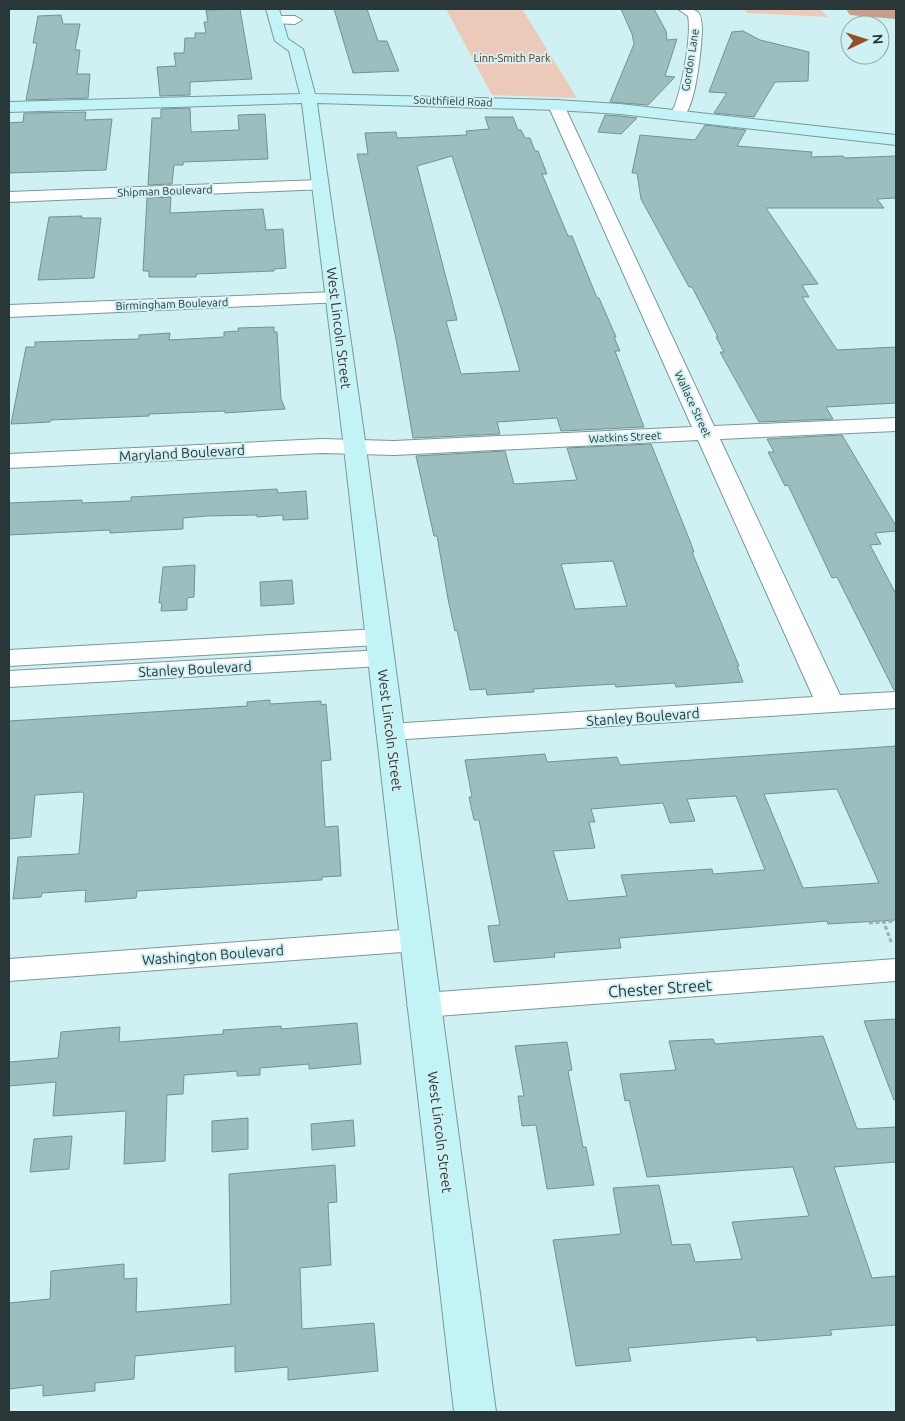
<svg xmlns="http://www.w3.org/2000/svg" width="905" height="1421" font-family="Ubuntu,sans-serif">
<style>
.green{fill:#ebcaba}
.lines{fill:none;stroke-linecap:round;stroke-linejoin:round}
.river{fill:#c89f8b;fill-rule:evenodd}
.building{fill:#9dbebf;stroke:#729293;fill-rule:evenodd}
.street-casing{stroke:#799899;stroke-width:2}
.secondary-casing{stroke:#799899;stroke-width:2}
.path{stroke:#96b1b3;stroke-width:3;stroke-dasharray:4 2.5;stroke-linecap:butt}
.street{fill:#fff;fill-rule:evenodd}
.secondary{fill:#c2f4f7;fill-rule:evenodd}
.labels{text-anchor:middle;stroke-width:4;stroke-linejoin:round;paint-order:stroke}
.far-park-label{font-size:11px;fill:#632f11;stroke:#cff1f3}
.far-street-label{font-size:11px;fill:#2a3738;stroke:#cff1f3}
.street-label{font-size:14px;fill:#2a3738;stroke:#cff1f3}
.near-street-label{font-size:16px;fill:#2a3738;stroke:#cff1f3}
</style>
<rect width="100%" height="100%" fill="#cff1f3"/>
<g class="green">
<polygon points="446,9 522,9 577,98 492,95"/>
<polygon points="744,9 820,9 828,17 747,13"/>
</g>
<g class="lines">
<polygon class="river" points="846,9 896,9 896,19 850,15"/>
</g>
<g class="building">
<polygon points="240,9 252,79 190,82 190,95 160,96 157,67 176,66 174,53 184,53 185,38 195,38 195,33 206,33 204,22 208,22 206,10"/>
<polygon points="334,9 367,9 378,41 387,41 399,71 353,73"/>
<polygon points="621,9 654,9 666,31 667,40 677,39 665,76 675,77 648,105 610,102 634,44 632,34"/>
<polygon points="61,15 63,24 80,24 75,50 80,50 77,74 90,74 88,98 26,100 37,43 33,43 38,16"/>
<polygon points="743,31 760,40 809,52 808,81 775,82 754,117 714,113 727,93 709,92 732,32"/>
<polygon points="190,108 191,132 239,130 238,115 265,114 268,159 183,162 183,165 174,165 172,184 148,185 152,118 161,118 161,109"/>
<polygon points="86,112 85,120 112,119 106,170 9,173 9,123 23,122 24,113"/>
<polygon points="605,115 620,116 637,118 621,134 598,132"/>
<path d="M485,117H513L518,130H521L525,138H530L535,151H538L547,174H542L568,236H572L597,298H599L616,337H614L620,351H615L644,427L561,431L557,418L497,422L500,434L413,438L397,344L357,154H368L365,133L396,132L397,138L467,135L466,131L489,129ZM452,156L502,311L520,371L461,374L446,321L457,320L417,166Z"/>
<polygon points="705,125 746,130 737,146 812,152 811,157 843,156 845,158 896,156 896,198 877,199 884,208 766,208 818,284 802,285 809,297 802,297 837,350 896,347 896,403 826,407 833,419 759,422 720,352 724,352 716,337 718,337 692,287 689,287 641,199 637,173 632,173 640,135 695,140"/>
<polygon points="171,197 170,213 263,209 266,230 283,229 286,268 274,269 274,271 196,274 196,277 149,277 149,271 143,271 147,198"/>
<polygon points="82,216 81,218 101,218 94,278 38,280 49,217"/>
<polygon points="274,327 274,332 277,332 281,399 285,409 225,413 225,411 149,414 149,416 51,420 50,422 11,424 26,347 35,347 35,342 139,339 139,335 170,333 169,340 224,337 224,332 239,331 238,328"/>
<polygon points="842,435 896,526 896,531 875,533 881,544 870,545 896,594 896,690 894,690 837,577 832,578 788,485 785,486 768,452 774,452 767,439"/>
<path d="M651,444L690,541L694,552H692L739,666H737L743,682L676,687L675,683L616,687L615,684L533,689L534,692L487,695L486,689L470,690L457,630L455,631L448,599L437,536H434L416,456L505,451L514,484L577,480L567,448ZM613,561L627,606L575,609L561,564Z"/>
<polygon points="277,489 278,493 306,491 308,519 283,520 283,515 257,517 257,515 207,516 183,518 183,529 110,533 110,530 9,535 9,503 82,500 82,503 131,501 131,497"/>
<polygon points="195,565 194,597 187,598 187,610 161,611 162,603 159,603 163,567"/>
<polygon points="292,580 294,604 261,606 260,582"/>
<polygon points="270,700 270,704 321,701 321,705 326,704 331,760 321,761 325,827 338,826 341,876 322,877 322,880 137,891 136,898 85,902 86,890 42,893 41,897 13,899 18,857 79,854 84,794 82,792 35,795 31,837 9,839 9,721 247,706 247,702"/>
<path d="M896,746V920L828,924L827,921L619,938L621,948L554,953L555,957L494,962L488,926L500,925L479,820H474L469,797H472L465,760L545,754L547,762L617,757L620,765ZM837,789L879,883L803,888L764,794ZM736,796L765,870L713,874L712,869L621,875L627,896L568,901L553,851L595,848L589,822H595L591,809L663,803L670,823L695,821L687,799Z"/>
<polygon points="896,1019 896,1099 894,1100 864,1021"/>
<polygon points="357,1023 361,1064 309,1069 309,1064 260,1068 260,1075 237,1076 237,1071 184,1075 183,1094 167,1095 165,1161 124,1164 126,1111 53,1116 56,1082 9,1086 9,1062 58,1058 61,1032 120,1027 119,1042 223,1034 223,1030 281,1026 281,1029"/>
<polygon points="823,1036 857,1129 896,1127 896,1162 834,1167 872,1278 896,1276 896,1325 830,1330 832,1335 757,1341 756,1337 628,1348 631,1361 576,1366 553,1240 621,1234 613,1188 659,1185 672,1245 690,1244 695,1262 742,1259 732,1222 809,1216 793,1167 647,1177 629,1100 625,1101 620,1074 676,1070 669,1041 713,1039 715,1044"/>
<polygon points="567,1042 572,1070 568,1071 583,1147 586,1147 594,1185 547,1189 536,1125 522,1126 518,1096 524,1096 515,1046"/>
<polygon points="248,1118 248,1149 212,1152 212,1121"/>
<polygon points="353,1120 355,1146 312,1150 311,1124"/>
<polygon points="72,1136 69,1169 30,1172 34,1139"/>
<polygon points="335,1165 337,1202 328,1203 331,1265 300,1268 302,1329 374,1323 378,1371 288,1380 288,1367 235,1372 235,1346 135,1356 134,1379 95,1383 95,1391 43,1396 43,1385 9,1389 9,1303 50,1299 51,1271 124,1264 124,1279 137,1278 136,1312 231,1304 229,1174"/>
</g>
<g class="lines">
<defs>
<g id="street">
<path d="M678,9C698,9 702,9 702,32C701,49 696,108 682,118C678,120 674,119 671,118L668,115C670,112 674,109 675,105C682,87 692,34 688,16Z"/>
<polygon points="276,16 295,16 302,20 295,24 271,23 269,20"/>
<polygon points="556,100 561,102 564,105 714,426 896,418 896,431 720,439 840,695 896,692 896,708 390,740 380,738 376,732 380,726 390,724 813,697 698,440 394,455 322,453 9,468 9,454 322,439 394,441 692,427 548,105 551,102"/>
<polygon points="320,180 326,181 328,185 326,189 9,202 9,192"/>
<polygon points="335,292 342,294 345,298 342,302 9,317 9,305"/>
<polygon points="378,629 387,631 391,637 387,643 378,645 9,666 9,650"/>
<polygon points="381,650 390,652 394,658 390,664 381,666 9,687 9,671"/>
<polygon points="416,929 427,932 432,940 427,948 416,951 9,981 9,959"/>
<polygon points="896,959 896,981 424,1017 412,1013 407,1005 412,997 424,993"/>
</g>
<polygon id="secondary" points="266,9 279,9 288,39 303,49 315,94 556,100 620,104 896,135 896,145 620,114 556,110 317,103 366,448 496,1412 454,1412 344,448 302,103 9,112 9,102 300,94 289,51 275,41"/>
</defs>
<use href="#street" class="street-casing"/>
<use href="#secondary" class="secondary-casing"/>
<g class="path">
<polyline points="883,920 892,944"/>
<polyline points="869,923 896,921"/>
</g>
<use href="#street" class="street"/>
<use href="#secondary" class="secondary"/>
</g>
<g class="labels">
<g class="far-park-label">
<text x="512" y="62">Linn-Smith Park</text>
</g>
<g class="far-street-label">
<text transform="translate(690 60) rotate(-81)" y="4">Gordon Lane</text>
<text transform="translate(453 101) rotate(2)" y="4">Southfield Road</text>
<text transform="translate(165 191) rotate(-2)" y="4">Shipman Boulevard</text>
<text transform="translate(172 304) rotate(-2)" y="4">Birmingham Boulevard</text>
<text transform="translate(693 404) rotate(65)" y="4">Wallace Street</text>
<text transform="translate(625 437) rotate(-3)" y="4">Watkins Street</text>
</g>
<g class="street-label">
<text transform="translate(339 328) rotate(83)" y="5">West Lincoln Street</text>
<text transform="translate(182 453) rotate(-3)" y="5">Maryland Boulevard</text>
<text transform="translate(195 669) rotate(-3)" y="5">Stanley Boulevard</text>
<text transform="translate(643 717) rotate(-4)" y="5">Stanley Boulevard</text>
<text transform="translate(390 730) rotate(83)" y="5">West Lincoln Street</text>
<text transform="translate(213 955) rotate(-4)" y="5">Washington Boulevard</text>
<text transform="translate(440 1132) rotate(83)" y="5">West Lincoln Street</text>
</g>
<g class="near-street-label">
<text transform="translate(660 988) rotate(-4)" y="6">Chester Street</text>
</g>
</g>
<rect width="905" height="1421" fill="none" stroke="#2a3738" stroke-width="20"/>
<g transform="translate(865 40) rotate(86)"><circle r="24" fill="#cff1f3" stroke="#8da7a8"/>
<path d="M0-4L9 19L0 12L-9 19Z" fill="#954e28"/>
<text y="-8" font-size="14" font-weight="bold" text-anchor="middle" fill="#2a3738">N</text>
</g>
</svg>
